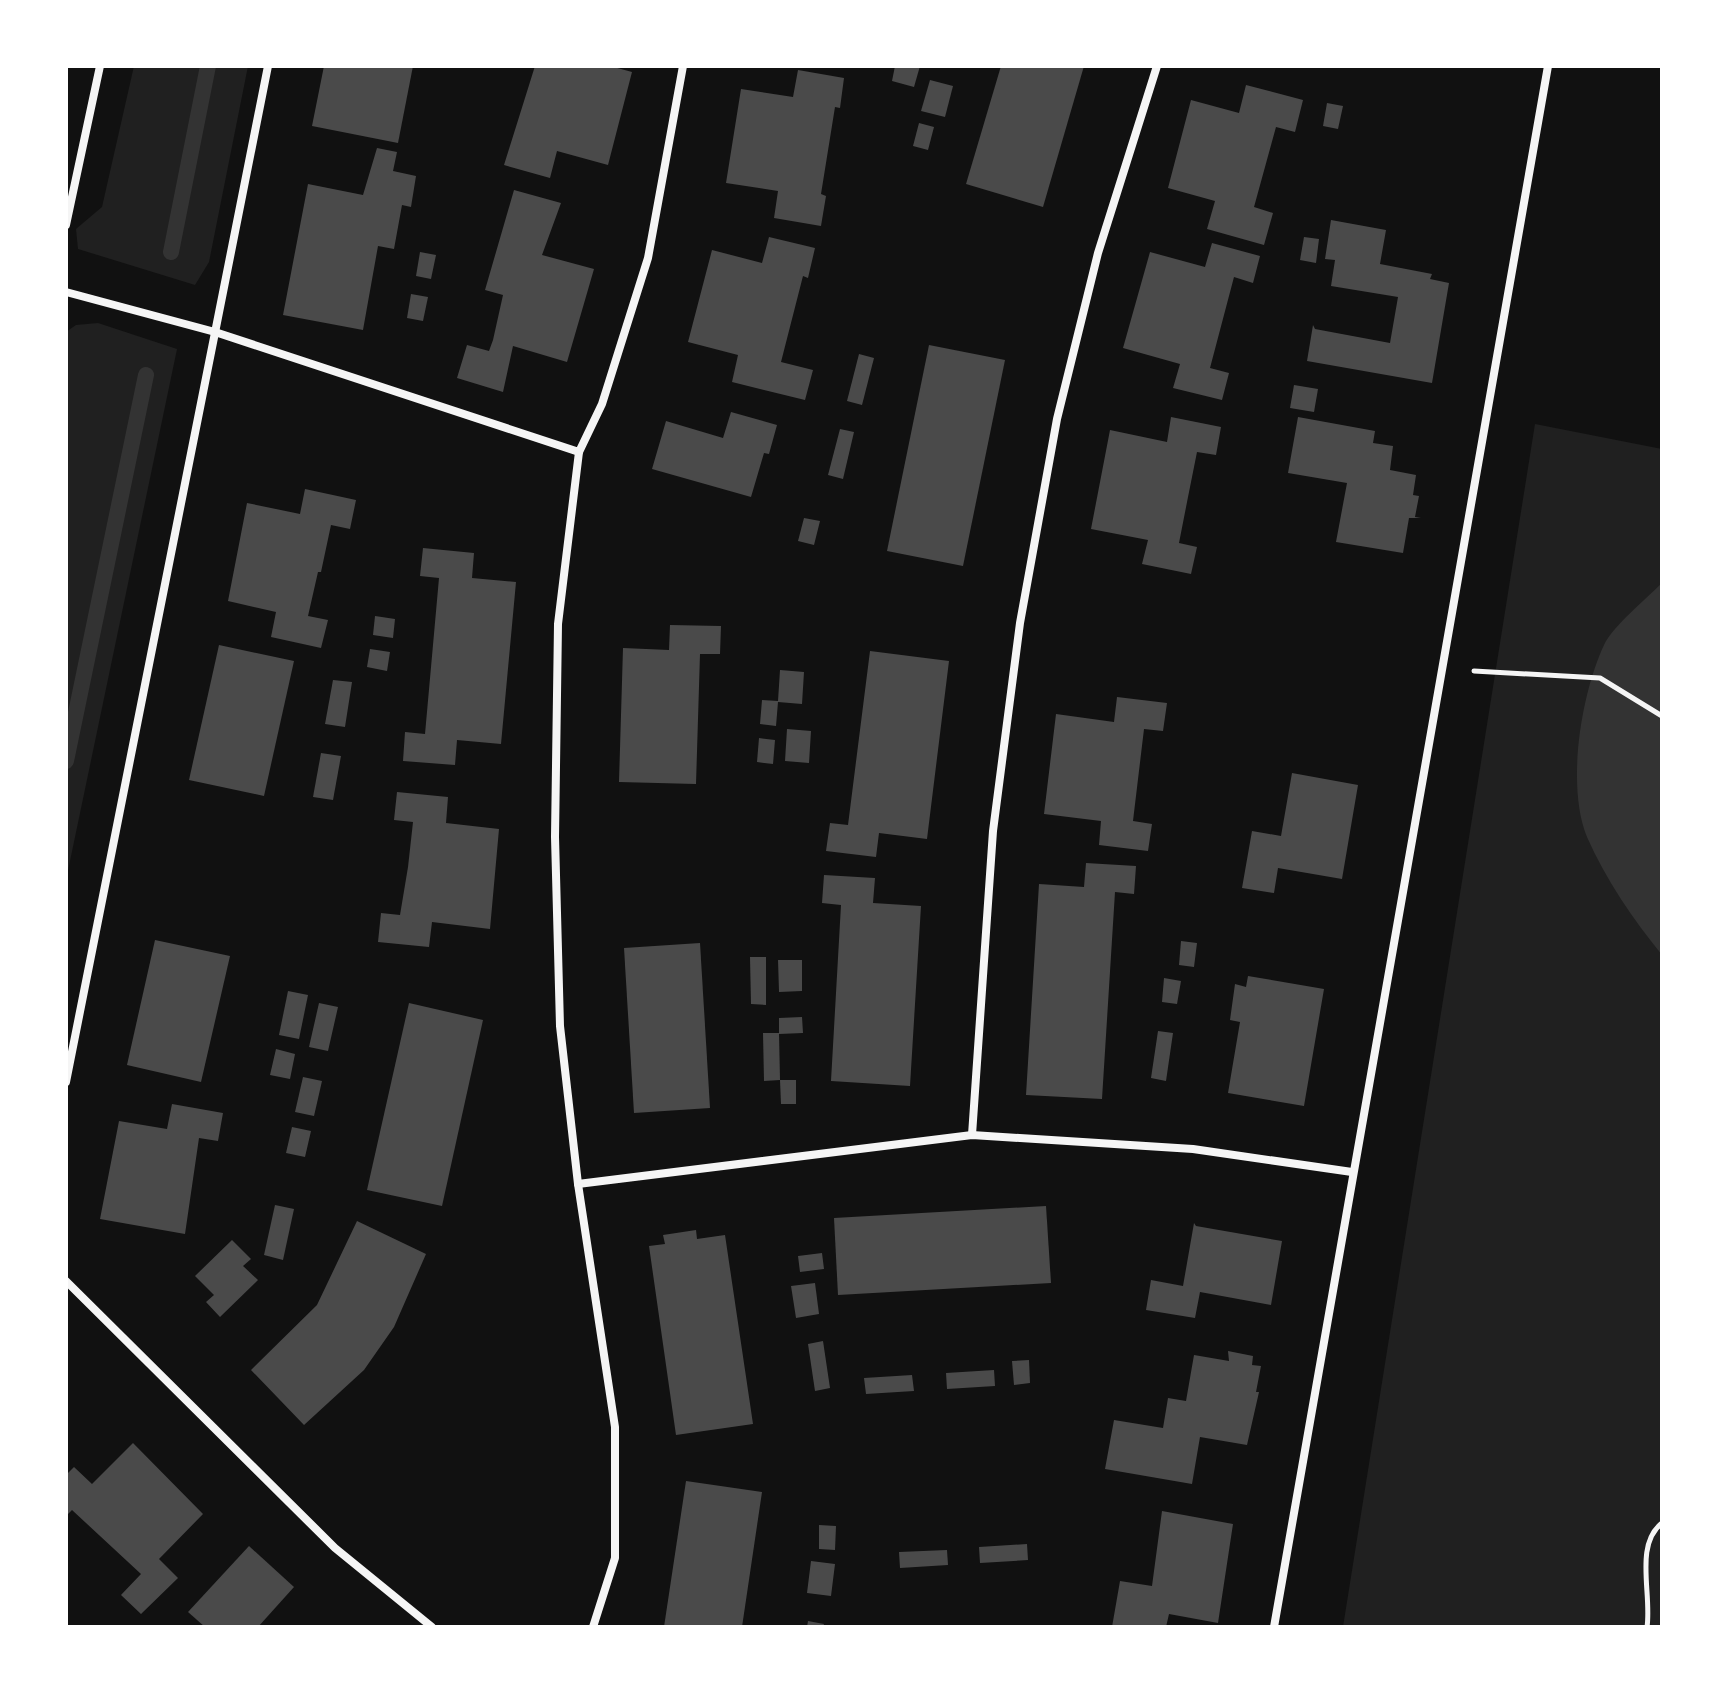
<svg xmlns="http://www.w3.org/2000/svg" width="1728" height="1693" font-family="Helvetica,sans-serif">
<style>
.green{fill:#202020}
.water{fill:#333}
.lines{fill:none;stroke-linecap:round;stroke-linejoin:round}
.stream{stroke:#333;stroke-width:16}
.building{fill:#4a4a4a}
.path{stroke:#f5f5f5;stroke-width:5}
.minor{stroke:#f5f5f5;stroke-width:8}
</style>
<rect width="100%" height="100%" fill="#111"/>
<g class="green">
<polygon points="134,66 248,66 209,262 195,285 78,249 76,229 102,207"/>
<polygon points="98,323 177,349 66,880 66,332 76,325"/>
<polygon points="1535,424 1662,449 1662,1627 1343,1627"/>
</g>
<path class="water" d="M1662,583V955C1633,919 1606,880 1587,837C1566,786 1581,694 1604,645C1613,626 1646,599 1662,583Z"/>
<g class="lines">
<g class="stream">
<polyline points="171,252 208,66"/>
<polyline points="66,761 146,375"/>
</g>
</g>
<g class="building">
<polygon points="324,66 413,66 398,143 312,126"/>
<polygon points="535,66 610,66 632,72 608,165 557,151 550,178 504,165"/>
<polygon points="895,66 920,66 914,87 892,81"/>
<polygon points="1001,66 1084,66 1043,207 966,184"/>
<polygon points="798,70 844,78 840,108 835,107 821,194 826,196 821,226 774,218 778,191 726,183 741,89 793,97"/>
<polygon points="930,80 953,86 945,117 921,111"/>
<polygon points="1246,85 1303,100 1295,132 1276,127 1254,207 1273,213 1264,245 1207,229 1215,201 1168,188 1191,100 1239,113"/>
<polygon points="1327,103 1343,106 1338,129 1323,126"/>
<polygon points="919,123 934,127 928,150 913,146"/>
<polygon points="377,148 397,152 393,171 416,176 411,207 402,205 394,249 378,246 363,330 283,315 308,184 363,195"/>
<polygon points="514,190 561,203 542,255 594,269 567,362 513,346 503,392 457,378 467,345 489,351 493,340 503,295 485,290"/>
<polygon points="1331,220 1386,230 1380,264 1432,274 1430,279 1449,283 1432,383 1307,361 1313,325 1315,329 1390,343 1398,297 1331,286 1335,260 1325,259"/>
<polygon points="769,237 815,248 808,278 803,276 781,362 813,370 805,400 732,382 738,355 688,342 712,250 762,263"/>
<polygon points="1304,237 1319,239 1316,263 1300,260"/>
<polygon points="1212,243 1260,256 1253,283 1234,277 1210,368 1229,373 1222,400 1173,388 1180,364 1123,348 1150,252 1205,267"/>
<polygon points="420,252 436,255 431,279 416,276"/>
<polygon points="411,294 428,297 423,321 407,318"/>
<polygon points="929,345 1005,360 963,566 887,551"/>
<polygon points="859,354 874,358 862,405 847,401"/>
<polygon points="1294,385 1318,389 1314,412 1290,408"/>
<polygon points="731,412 777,425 769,454 764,453 751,497 652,469 666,421 723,438"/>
<polygon points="1171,417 1221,427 1216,455 1197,452 1188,497 1179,543 1197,547 1191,574 1142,564 1148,540 1091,529 1110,430 1167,442"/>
<polygon points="1298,417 1375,431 1373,443 1393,446 1390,470 1416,475 1413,495 1419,496 1415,517 1421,518 1409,518 1403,553 1336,542 1347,483 1288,473"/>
<polygon points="840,429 854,432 843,479 828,475"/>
<polygon points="305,489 356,500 350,529 331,525 321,572 318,572 308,616 328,620 321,648 271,637 276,612 228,601 247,503 300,514"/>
<polygon points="804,518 820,521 814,545 798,541"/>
<polygon points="423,548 474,553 472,578 516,582 501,744 457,740 455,765 403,761 405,732 425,734 439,578 420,576"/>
<polygon points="375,616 395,619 393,638 373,635"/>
<polygon points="670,625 721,626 720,654 700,654 696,784 619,782 623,648 669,650"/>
<polygon points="219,645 294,661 264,796 189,780"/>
<polygon points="370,649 390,652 387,671 367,667"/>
<polygon points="870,651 949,661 927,839 879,833 876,857 826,851 830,823 848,825"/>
<polygon points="780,670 804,672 802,704 778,702 776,726 760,724 762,700 778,701"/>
<polygon points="333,680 352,682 345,727 325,724"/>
<polygon points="1117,697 1167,703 1163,731 1144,729 1133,821 1152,824 1148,851 1099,845 1101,821 1044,814 1056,714 1114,722"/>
<polygon points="787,729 811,731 809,763 785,761"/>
<polygon points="759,738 775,740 773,764 757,762"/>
<polygon points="321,753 341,756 333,800 313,797"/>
<polygon points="1292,773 1358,785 1342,879 1278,868 1274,893 1242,888 1252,831 1281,836"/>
<polygon points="397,792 448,797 446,823 499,829 490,929 432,922 429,947 378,942 381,913 400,915 408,867 413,822 394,820"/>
<polygon points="1086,863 1136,866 1134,894 1115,892 1102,1099 1026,1095 1039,884 1084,887"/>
<polygon points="824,875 875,878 873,903 921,906 910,1086 831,1081 841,905 822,903"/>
<polygon points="155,940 230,956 201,1082 127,1065"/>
<polygon points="1181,941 1197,943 1194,967 1179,965"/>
<polygon points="700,943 710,1108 634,1113 624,948"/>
<polygon points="750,957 766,957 766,1005 751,1004"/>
<polygon points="778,960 802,960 802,991 779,992"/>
<polygon points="1248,976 1324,989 1304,1106 1228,1093 1240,1022 1230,1020 1235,984 1246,987"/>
<polygon points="1164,978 1181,981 1177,1004 1162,1002"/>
<polygon points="288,991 308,995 299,1039 279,1035"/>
<polygon points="319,1003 338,1007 328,1051 309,1047"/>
<polygon points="409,1003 483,1020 442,1206 367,1190"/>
<polygon points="802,1017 803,1033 779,1034 779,1018"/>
<polygon points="1158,1031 1173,1033 1166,1081 1151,1078"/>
<polygon points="763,1033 779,1033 780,1080 764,1081"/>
<polygon points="276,1049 295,1054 290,1079 270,1075"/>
<polygon points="303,1077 322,1081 314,1116 295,1112"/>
<polygon points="780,1080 796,1080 796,1104 781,1104"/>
<polygon points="172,1104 223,1113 218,1141 199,1138 185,1234 100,1219 119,1121 167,1129"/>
<polygon points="292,1127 311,1131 305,1157 286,1153"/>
<polygon points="275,1205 294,1209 283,1260 264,1255"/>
<polygon points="1046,1206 1051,1283 838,1295 834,1218"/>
<polygon points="357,1221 426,1254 394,1327 364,1370 304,1425 251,1370 317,1305"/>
<polygon points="1194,1223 1196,1226 1282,1241 1271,1305 1200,1292 1195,1318 1146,1310 1151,1280 1183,1286"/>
<polygon points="696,1230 697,1239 725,1235 753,1424 676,1435 649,1246 665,1244 663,1235"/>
<polygon points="232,1240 251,1259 243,1266 258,1280 220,1317 206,1302 214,1295 195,1276"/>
<polygon points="822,1253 824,1269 800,1272 798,1256"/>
<polygon points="815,1283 819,1314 796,1318 791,1286"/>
<polygon points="823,1341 830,1388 815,1391 808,1344"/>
<polygon points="1228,1351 1253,1356 1252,1365 1261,1366 1256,1392 1259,1392 1247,1445 1200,1437 1192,1484 1105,1469 1114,1420 1163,1428 1168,1398 1186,1401 1194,1355 1229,1361"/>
<polygon points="1029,1360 1030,1383 1014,1385 1012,1361"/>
<polygon points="994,1370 995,1386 947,1389 946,1373"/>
<polygon points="912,1375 914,1391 866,1394 864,1378"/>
<polygon points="133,1443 203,1514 159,1559 178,1578 141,1614 121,1595 141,1574 72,1510 66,1516 66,1475 74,1467 92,1484"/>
<polygon points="686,1481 762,1492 742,1627 664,1627"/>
<polygon points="1162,1511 1233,1524 1218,1623 1169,1614 1166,1627 1112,1627 1120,1581 1152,1586"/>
<polygon points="819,1525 836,1526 835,1550 819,1549"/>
<polygon points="1027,1544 1028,1560 980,1563 979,1547"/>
<polygon points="249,1546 294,1587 258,1627 205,1627 188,1612"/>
<polygon points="947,1550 948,1565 900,1568 899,1552"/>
<polygon points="811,1561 835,1564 831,1596 807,1593"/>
<polygon points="808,1621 824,1624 823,1627 807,1627"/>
</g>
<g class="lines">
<g class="path">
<polyline points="1474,671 1600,678 1662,716"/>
<path d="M1647,1627C1652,1594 1634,1545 1662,1523"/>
</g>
<g class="minor">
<polyline points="66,225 100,66"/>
<polyline points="66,292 215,332 579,452 602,404 648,258 683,66"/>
<polyline points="579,452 558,624 555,837 560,1026 578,1184 615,1427 615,1558 593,1627"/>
<polyline points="66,1082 268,66"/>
<polyline points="972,1135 993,831 1020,623 1057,419 1098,253 1157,66"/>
<polyline points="578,1184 972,1135 1193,1149 1352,1172"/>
<polyline points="66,1281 335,1548 432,1627"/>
<polyline points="1274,1627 1548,66"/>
</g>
</g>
<rect width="1728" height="1693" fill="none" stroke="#ffffff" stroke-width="136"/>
</svg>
